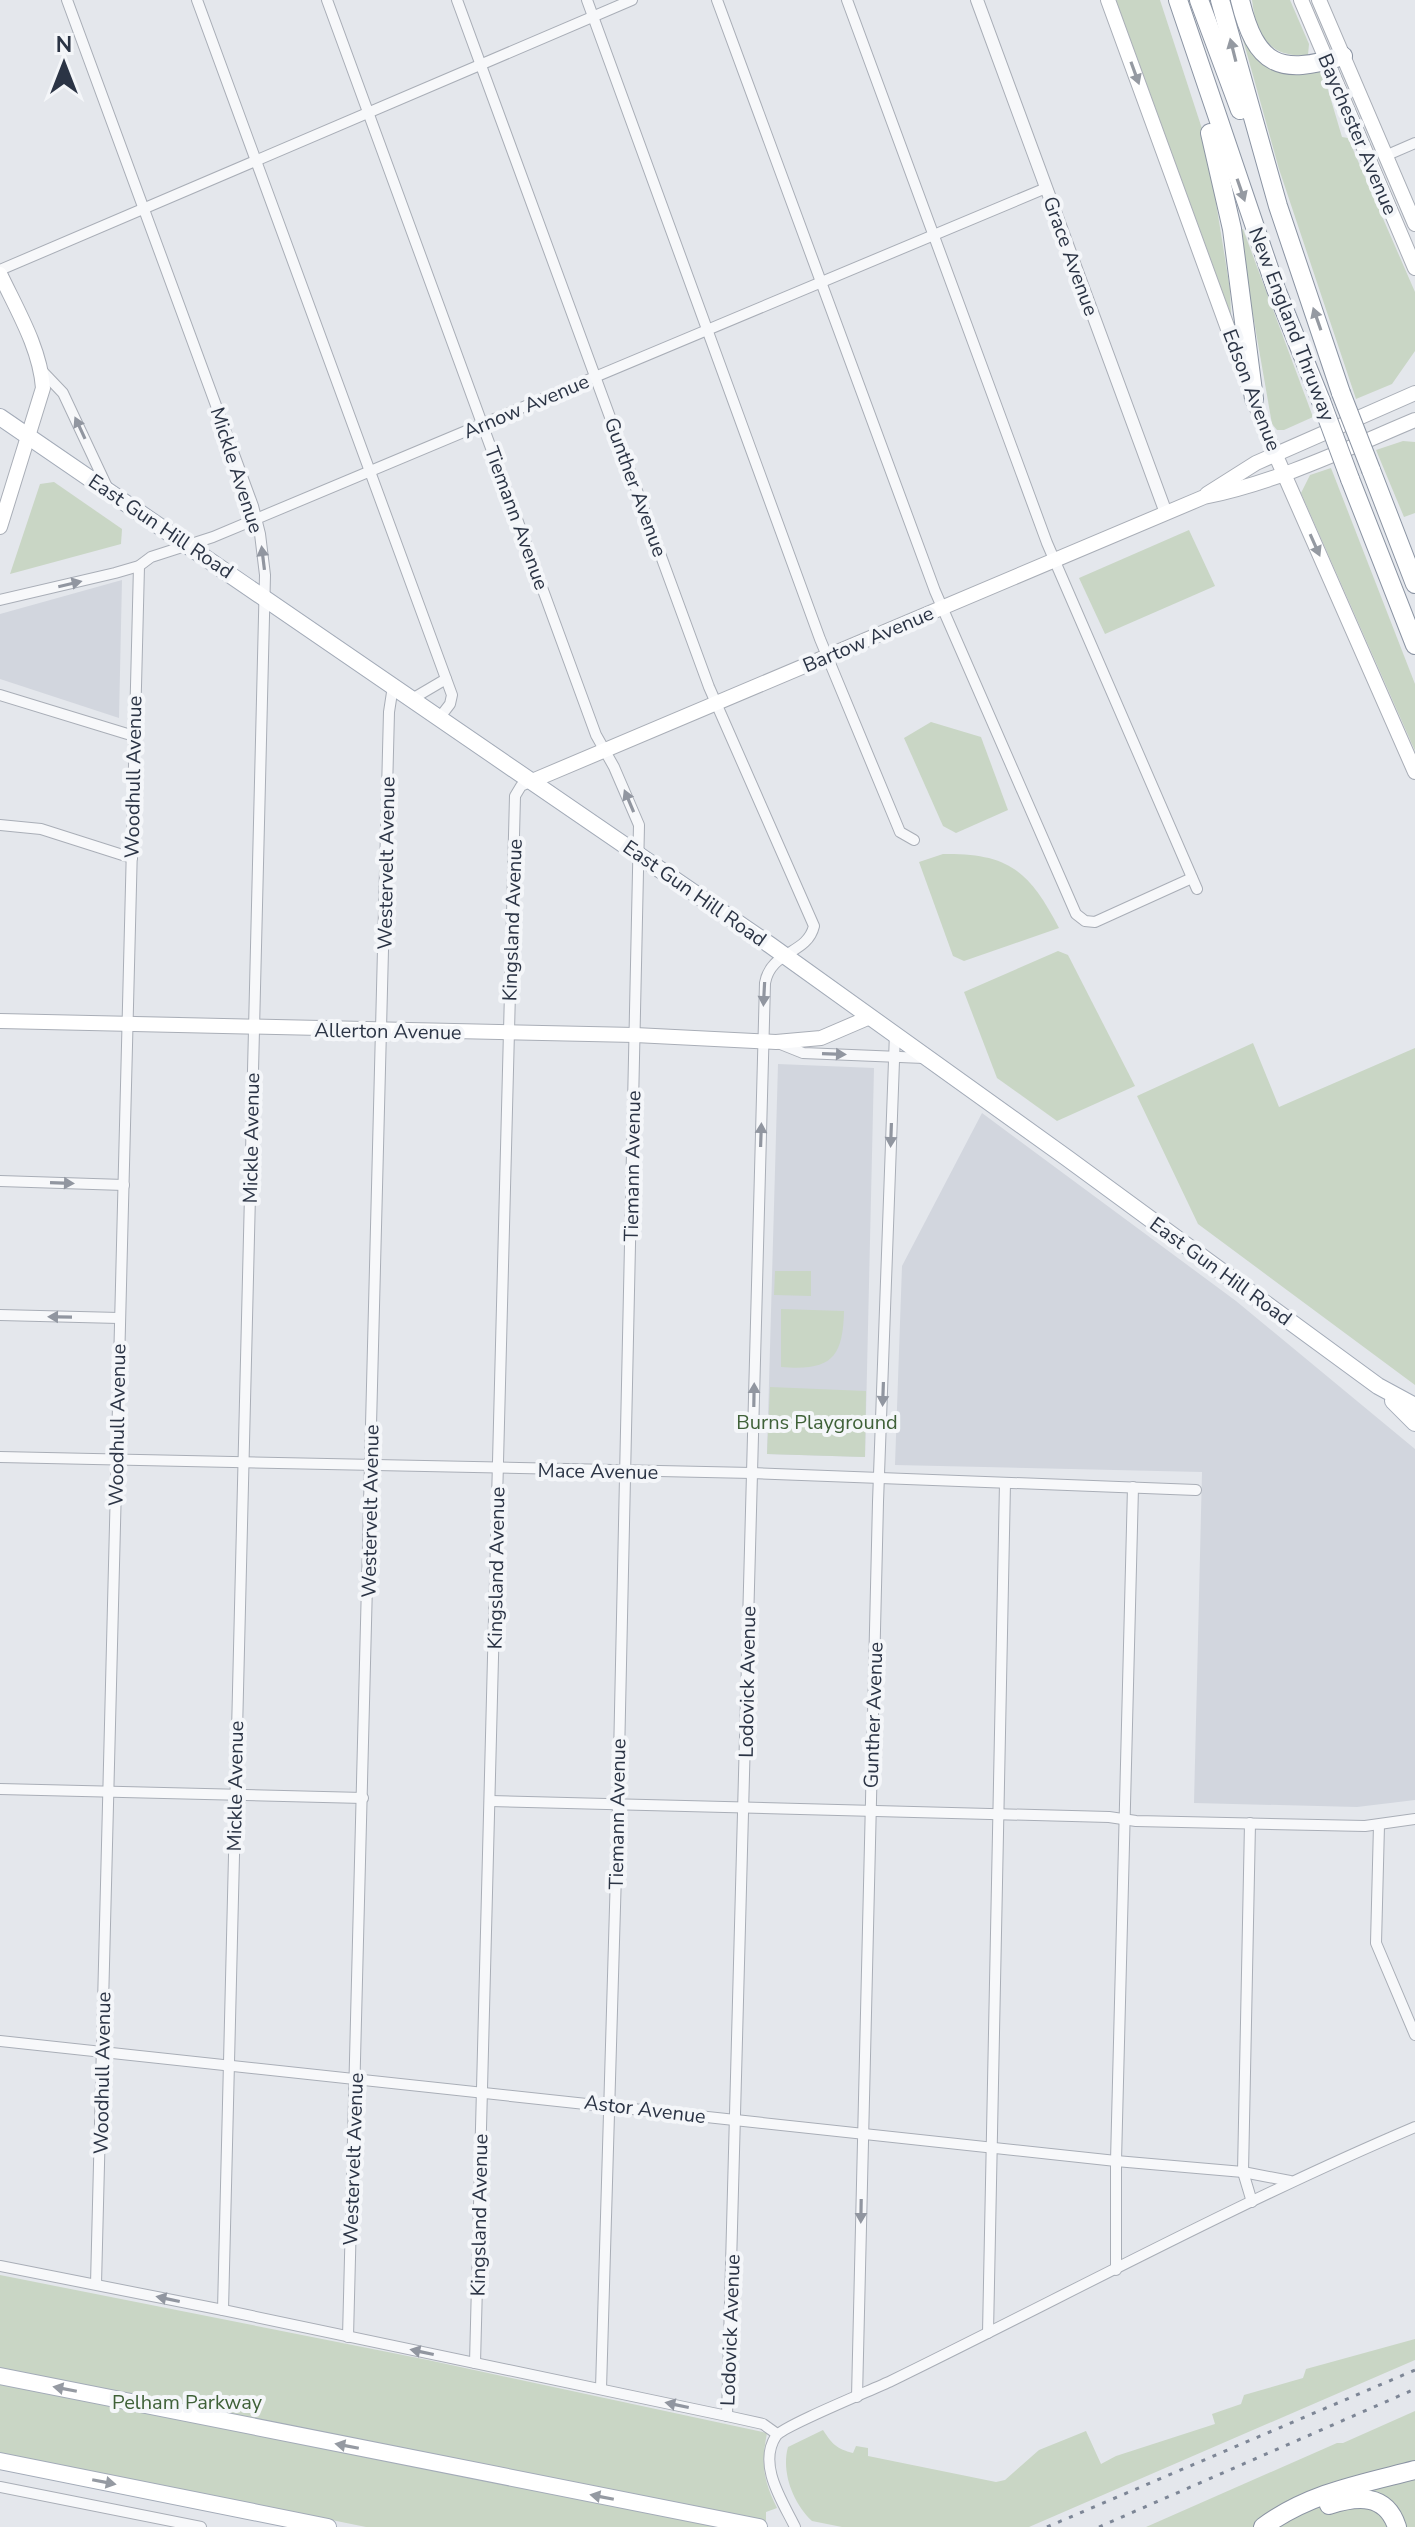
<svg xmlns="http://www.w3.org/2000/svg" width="1415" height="2527" font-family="'Nunito Sans',sans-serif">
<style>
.built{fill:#d2d6de}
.green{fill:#c9d6c5}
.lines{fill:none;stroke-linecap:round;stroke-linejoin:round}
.minor-casing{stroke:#a9aeb7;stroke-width:12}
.tertiary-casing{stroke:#a9aeb7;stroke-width:14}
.secondary-casing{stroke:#a9aeb7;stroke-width:16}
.primary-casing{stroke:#a3abb8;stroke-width:18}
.motorway-casing{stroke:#8b94a3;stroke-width:20}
.minor{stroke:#f7f8fa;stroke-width:10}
.tertiary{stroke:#f7f8fa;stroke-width:12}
.secondary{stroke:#fff;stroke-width:14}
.primary{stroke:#fff;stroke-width:16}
.motorway{stroke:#fff;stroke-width:18}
.rail{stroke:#7d8696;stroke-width:3;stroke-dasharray:4 8;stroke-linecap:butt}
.motorway-bridge-casing{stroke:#8b94a3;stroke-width:20;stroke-linecap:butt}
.motorway-bridge{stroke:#fff;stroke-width:18}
.oneway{fill:#959aa2}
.oneway2{fill:#9196a0}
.labels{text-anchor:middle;stroke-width:8;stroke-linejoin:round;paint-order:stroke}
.street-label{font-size:20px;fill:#2b3445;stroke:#f4f6f9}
.park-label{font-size:20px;fill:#3f6138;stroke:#f4f6f9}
</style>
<rect width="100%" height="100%" fill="#e4e7ec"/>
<g class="built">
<polygon points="122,580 119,718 0,679 0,614"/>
<polygon points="778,1064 874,1068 865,1457 767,1454"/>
<polygon points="982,1113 1236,1301 1415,1449 1415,1800 1357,1807 1194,1803 1202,1472 895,1465 902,1266"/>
</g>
<g class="green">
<polygon points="1116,0 1160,0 1206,141 1230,289 1231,315"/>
<path d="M1252,0H1290L1309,44L1308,55C1269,58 1256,35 1252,0Z"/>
<path d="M1242,36C1256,64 1290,63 1318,69L1323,73L1342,137L1348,138L1415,292V351L1392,384L1356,399L1279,169Z"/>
<polygon points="1238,229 1243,229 1313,417 1284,430 1277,430 1272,424"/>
<polygon points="1403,441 1415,442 1415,513 1404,517 1376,450"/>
<polygon points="1331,468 1415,684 1415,751 1301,493 1310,475"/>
<polygon points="54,482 122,529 121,544 10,574 40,484"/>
<polygon points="1189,530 1215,586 1105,634 1079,578"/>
<polygon points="931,722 981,737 1008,810 956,833 943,826 904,738"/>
<path d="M943,854C1009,853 1029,871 1059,928L964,961L953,956L919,862Z"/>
<polygon points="1058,951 1068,955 1135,1086 1057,1121 997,1078 964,992"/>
<polygon points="1253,1043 1279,1107 1415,1048 1415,1385 1198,1224 1137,1096"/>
<polygon points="775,1271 811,1271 811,1296 774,1295"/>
<path d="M781,1309L844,1311C843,1359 830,1371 781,1367Z"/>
<polygon points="770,1387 866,1391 865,1457 767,1454"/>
<path d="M0,2275L428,2360L767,2433C761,2464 763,2480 777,2508L766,2512V2527H366L0,2453Z"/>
<path d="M1415,2339V2360L1029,2527H842L812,2521C793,2503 781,2472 788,2447L823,2430C832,2444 837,2449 853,2453L856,2446L868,2448V2456L996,2482L1005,2480L1039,2450L1086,2431L1101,2464L1116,2456L1215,2424L1212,2414L1241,2404L1244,2395L1303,2378L1306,2369Z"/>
<polygon points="1415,2411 1415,2527 1146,2527 1337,2443 1343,2443"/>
</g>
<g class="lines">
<defs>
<g id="minor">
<polyline points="67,0 253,506 260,534 265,575 223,2310"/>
<polyline points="197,0 452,695 450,704 440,717"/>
<polyline points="327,0 596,735 614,767 639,825 618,1804 601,2389"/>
<path d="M457,0L709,687L814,926C807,955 771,950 765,983L727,2416"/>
<polyline points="587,0 820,639 900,832 914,840"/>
<polyline points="717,0 935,591 1076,914 1085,921 1095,922 1192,878"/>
<polyline points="847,0 1047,543 1197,889"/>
<polyline points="1385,156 1415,143"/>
<polyline points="0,270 632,0"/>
<polyline points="42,371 63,393 108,489"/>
<polyline points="0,600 115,573 139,566 151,557 213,537 1046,188"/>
<polyline points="0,695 134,736"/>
<polyline points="412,699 446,679"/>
<polyline points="0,825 41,829 132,858"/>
<polyline points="778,1043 803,1053 924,1058"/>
<polyline points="0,1181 124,1185"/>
<polyline points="0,1315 119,1318"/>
<polyline points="0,1457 752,1473 1196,1490"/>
<polyline points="0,1789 363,1798"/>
<polyline points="490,1801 1109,1817 1136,1821 1365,1826 1415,1819"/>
<polyline points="1250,1823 1243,2172 1252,2202"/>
<polyline points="1379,1825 1376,1943 1415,2035"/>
<polyline points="0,2041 1116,2161 1243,2172 1290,2181"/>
<polyline points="0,2266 223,2310 727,2416 763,2424 777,2434"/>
<polyline points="1116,2270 1116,2161 1133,1487"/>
<polyline points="96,2284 139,566"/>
<polyline points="988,2333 1005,1483"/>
<polyline points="348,2337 389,712 393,686"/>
<polyline points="475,2363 515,796 521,786 532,781"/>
<polyline points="857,2397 878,1502 895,1033"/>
<polyline points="0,2487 201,2527"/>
<path d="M795,2527C783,2502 757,2465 776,2436C783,2426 872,2390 891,2381C1065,2296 1236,2203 1415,2127"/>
</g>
<polyline id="tertiary" points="977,0 1166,513"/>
<g id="secondary">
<polyline points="1108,0 1266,433 1415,772"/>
<polyline points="1301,0 1415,268"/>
<polyline points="1319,0 1415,224"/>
<path d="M0,274C17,310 40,348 43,388L0,527"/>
<polyline points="1207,494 1256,463 1415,393"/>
<path d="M532,781L1204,497C1278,482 1346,449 1415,420"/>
<polyline points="0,1021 635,1035 776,1042 821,1038 870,1017"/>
</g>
<g id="primary">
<polyline points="0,417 770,945 1067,1158 1378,1386 1415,1406"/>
<polyline points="1393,1401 1415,1423"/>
<polyline points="0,2376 759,2527"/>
<polyline points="0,2461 328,2527"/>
</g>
<g id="motorway">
<polyline points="1178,0 1276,289 1321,401"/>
<polyline points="1199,0 1240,110"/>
<polyline points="1220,0 1278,206 1341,393"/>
<path d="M1240,0C1256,66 1279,76 1343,56"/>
<polyline points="1210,133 1232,229 1254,399"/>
<polyline points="1371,470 1415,584"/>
<polyline points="1350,479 1415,645"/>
<path d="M1329,2505C1357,2496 1386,2493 1397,2527"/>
<path d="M1263,2527C1309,2493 1361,2484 1415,2470"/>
</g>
</defs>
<use href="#minor" class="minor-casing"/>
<use href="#tertiary" class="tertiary-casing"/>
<use href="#secondary" class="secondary-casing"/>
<use href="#primary" class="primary-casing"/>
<use href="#motorway" class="motorway-casing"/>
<use href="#minor" class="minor"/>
<use href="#tertiary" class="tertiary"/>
<use href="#secondary" class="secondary"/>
<use href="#primary" class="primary"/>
<use href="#motorway" class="motorway"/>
<g class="rail">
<polyline points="1047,2527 1415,2370"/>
<polyline points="1099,2527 1415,2389"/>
</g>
<defs>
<g id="motorway-bridge">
<polyline points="1341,393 1371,470"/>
<polyline points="1321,401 1350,479"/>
</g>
</defs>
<use href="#motorway-bridge" class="motorway-bridge-casing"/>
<use href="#motorway-bridge" class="motorway-bridge"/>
</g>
<defs><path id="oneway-solid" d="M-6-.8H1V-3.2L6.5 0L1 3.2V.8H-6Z" transform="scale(2)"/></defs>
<g class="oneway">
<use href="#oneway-solid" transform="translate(1233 50) rotate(-104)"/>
<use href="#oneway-solid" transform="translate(1135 73) rotate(70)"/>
<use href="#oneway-solid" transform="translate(1241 190) rotate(71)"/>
<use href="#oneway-solid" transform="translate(1317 319) rotate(-109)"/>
<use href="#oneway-solid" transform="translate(1315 545) rotate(66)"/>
<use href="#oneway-solid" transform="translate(65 2389) rotate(-169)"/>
<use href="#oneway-solid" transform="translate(347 2446) rotate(-169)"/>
<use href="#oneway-solid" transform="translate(104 2482) rotate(11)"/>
<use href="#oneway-solid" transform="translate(602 2497) rotate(-169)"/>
</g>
<g class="oneway2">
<use href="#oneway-solid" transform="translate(80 428) rotate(-115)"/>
<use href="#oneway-solid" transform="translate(263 558) rotate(-97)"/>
<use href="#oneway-solid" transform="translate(70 584) rotate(-13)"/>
<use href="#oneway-solid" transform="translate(629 801) rotate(-113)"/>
<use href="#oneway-solid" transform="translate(764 994) rotate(93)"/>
<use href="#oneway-solid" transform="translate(834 1054) rotate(2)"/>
<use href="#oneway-solid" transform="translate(761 1135) rotate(-88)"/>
<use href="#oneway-solid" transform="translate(891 1135) rotate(92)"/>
<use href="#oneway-solid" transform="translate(62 1183) rotate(2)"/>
<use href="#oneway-solid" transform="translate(60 1317) rotate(-179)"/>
<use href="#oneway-solid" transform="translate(883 1394) rotate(92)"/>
<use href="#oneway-solid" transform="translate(754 1395) rotate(-89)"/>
<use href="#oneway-solid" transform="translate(861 2211) rotate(91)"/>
<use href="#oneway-solid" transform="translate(168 2299) rotate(-168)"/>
<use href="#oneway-solid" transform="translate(422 2352) rotate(-168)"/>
<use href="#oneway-solid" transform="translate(677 2405) rotate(-168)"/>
</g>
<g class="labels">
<g class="street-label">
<text transform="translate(1358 134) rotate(67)" y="7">Baychester Avenue</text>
<text transform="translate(1071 256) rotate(70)" y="7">Grace Avenue</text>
<text transform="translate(1292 324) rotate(69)" y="7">New England Thruway</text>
<text transform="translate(1252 390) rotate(69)" y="7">Edson Avenue</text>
<text transform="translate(526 406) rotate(-23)" y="7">Arnow Avenue</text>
<text transform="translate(237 470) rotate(72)" y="7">Mickle Avenue</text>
<text transform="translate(636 487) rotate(70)" y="7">Gunther Avenue</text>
<text transform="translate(517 518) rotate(70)" y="7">Tiemann Avenue</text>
<text transform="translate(161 526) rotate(34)" y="7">East Gun Hill Road</text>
<text transform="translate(868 639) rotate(-23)" y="7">Bartow Avenue</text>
<text transform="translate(133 777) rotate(-89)" y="7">Woodhull Avenue</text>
<text transform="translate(386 863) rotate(-89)" y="7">Westervelt Avenue</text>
<text transform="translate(695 893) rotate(35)" y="7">East Gun Hill Road</text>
<text transform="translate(512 920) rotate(-88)" y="7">Kingsland Avenue</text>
<text transform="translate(388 1031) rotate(1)" y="7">Allerton Avenue</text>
<text transform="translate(251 1138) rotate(-89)" y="7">Mickle Avenue</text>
<text transform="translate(632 1166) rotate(-89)" y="7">Tiemann Avenue</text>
<text transform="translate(1221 1271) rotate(36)" y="7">East Gun Hill Road</text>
<text transform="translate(117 1425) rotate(-89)" y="7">Woodhull Avenue</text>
<text transform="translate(598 1471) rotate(1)" y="7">Mace Avenue</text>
<text transform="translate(370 1511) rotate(-89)" y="7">Westervelt Avenue</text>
<text transform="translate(496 1568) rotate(-89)" y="7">Kingsland Avenue</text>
<text transform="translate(747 1682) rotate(-89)" y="7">Lodovick Avenue</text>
<text transform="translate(873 1715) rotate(-88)" y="7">Gunther Avenue</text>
<text transform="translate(235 1786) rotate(-89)" y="7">Mickle Avenue</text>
<text transform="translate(617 1814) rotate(-89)" y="7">Tiemann Avenue</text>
<text transform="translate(102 2073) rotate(-89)" y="7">Woodhull Avenue</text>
<text transform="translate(645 2109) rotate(7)" y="7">Astor Avenue</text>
<text transform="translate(353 2159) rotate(-88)" y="7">Westervelt Avenue</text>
<text transform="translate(479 2215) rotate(-89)" y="7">Kingsland Avenue</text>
<text transform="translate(730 2330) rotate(-88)" y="7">Lodovick Avenue</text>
</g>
<g class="park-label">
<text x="817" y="1429">Burns Playground</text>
<text x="187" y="2409">Pelham Parkway</text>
</g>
</g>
<g transform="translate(64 64)" stroke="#f4f6f9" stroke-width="6" paint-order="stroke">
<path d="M0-6L14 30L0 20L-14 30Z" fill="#2b3445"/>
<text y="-12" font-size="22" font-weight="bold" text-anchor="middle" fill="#2b3445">N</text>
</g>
</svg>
